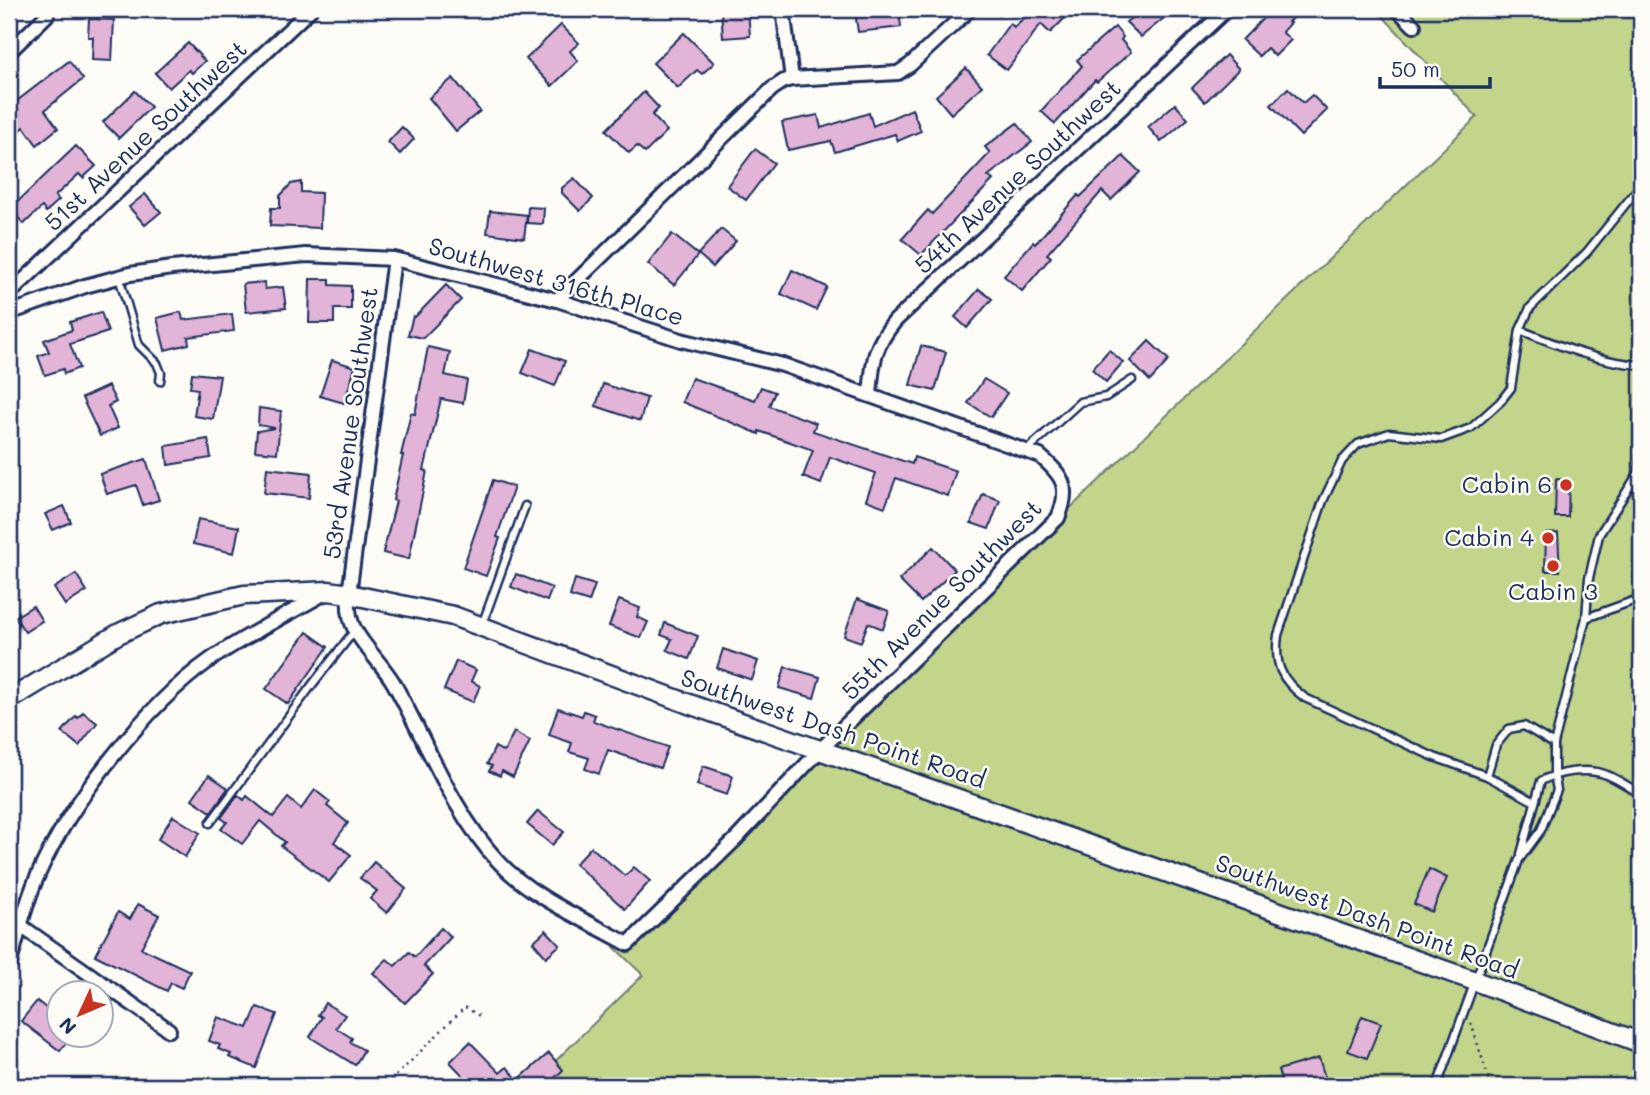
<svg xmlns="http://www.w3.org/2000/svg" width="1650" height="1095" font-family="Mali,sans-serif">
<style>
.green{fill:#c2d58a;stroke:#6e8274;stroke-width:2}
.building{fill:#e2b4d7;stroke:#1b2f5e;stroke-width:2}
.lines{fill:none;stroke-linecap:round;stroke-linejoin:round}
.service-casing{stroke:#1b2f5e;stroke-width:11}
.minor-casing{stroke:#1b2f5e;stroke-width:18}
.secondary-casing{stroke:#1b2f5e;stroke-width:23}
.path{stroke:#1b2f5e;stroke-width:2.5;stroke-dasharray:2 5;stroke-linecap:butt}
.service{stroke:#fdfcf7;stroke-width:6}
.minor{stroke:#fdfcf7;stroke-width:12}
.secondary{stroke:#fdfcf7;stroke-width:18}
.poi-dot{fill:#c8321e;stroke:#fdfcf7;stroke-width:2.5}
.labels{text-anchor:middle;stroke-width:5;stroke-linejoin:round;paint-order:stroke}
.street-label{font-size:24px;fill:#1b2f5e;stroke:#fdfcf7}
.poi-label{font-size:24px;fill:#1b2f5e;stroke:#fdfcf7;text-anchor:end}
</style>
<rect width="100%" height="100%" fill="#fdfcf7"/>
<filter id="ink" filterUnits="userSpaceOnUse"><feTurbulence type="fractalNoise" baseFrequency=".0143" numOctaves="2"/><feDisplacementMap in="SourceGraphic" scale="14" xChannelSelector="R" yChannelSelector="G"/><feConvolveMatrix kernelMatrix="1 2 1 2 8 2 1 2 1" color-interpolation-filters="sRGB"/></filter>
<g filter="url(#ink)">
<polygon class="green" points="1376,9 1641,9 1641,1086 530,1086 643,975 614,947 1477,117"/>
<g class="building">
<polygon points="721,9 748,9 750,36 723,38"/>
<polygon points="883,9 899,9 901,27 858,32 855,12"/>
<polygon points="1033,9 1074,9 1050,33 1041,24 1007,70 987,55 1010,23 1014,27"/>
<polygon points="1143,9 1175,9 1141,37 1126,22"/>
<polygon points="1272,9 1302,9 1288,22 1290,23 1282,32 1291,40 1275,56 1267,48 1259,56 1242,40"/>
<polygon points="89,19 114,20 112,61 92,60 93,37 88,37"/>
<polygon points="561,25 579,43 570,51 578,61 552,86 526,59"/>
<polygon points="1115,27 1123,37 1121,40 1131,52 1097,82 1095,80 1055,124 1041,111 1082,66 1077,60"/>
<polygon points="684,33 714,63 702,74 697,70 678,88 653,63"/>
<polygon points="188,43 205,61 192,73 189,70 169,88 155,73"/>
<polygon points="1226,55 1239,69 1205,102 1192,88"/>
<polygon points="69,61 83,79 45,110 58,128 37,145 24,127 9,140 9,107"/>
<polygon points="966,68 982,86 951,114 936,96"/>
<polygon points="453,78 480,111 456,131 429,98"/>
<polygon points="1288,88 1303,103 1312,95 1327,110 1301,136 1271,105"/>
<polygon points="135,91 151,107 119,138 103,122"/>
<polygon points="644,92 659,108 652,115 667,131 645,153 637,146 629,153 606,130"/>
<polygon points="1175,104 1188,119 1161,142 1148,127"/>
<polygon points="912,109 921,131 898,141 895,134 835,152 831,141 788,150 782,122 818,115 821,128 869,113 873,126"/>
<polygon points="1017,123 1032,142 988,176 993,180 921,255 902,239 928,210 932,214 990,153 985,147"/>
<polygon points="402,127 414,139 400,154 388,142"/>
<polygon points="76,146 96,166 83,178 79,174 55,196 59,200 46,212 42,207 24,224 10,209"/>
<polygon points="755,149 774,163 746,200 727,186"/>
<polygon points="1123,156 1140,172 1111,200 1102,191 1047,254 1051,257 1022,291 1004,276 1033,242 1035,244 1078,195 1080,197"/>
<polygon points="574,178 593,198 580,211 562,193 562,188"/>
<polygon points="301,182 301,192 321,193 320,228 270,226 271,208 280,208 280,196 291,184"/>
<polygon points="145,194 161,212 145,225 129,207"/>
<polygon points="528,207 544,208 543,224 527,223"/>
<polygon points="490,211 527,215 524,238 487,233"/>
<polygon points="721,229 736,241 713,267 698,254"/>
<polygon points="672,234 698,255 674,285 648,264"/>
<polygon points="792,270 827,287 816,310 781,294"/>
<polygon points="310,279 330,279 330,285 351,286 351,309 334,309 334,323 309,323"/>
<polygon points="264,282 265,289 283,287 286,308 246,312 243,284"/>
<polygon points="446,285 461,300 423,338 408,335 413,316 415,317"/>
<polygon points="979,289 992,299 967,328 955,317"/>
<polygon points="101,312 108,332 70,344 79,368 64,374 63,369 45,375 38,356 49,352 44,340 72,330 70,322"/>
<polygon points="181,312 183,320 232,314 234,331 188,337 189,344 165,350 157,318"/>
<polygon points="1149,341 1169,360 1150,381 1130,361"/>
<polygon points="921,346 946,352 935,391 910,385"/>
<polygon points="428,347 450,352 445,375 467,380 463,403 441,399 424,470 427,471 409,559 383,553 396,501 393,500 403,455 401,455 411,413 415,414"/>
<polygon points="532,349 565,361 555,386 522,373"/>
<polygon points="1109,350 1123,362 1106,382 1092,369"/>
<polygon points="332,360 355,367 344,403 320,396"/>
<polygon points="192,373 220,376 213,419 194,416 198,389 190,388"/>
<polygon points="692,378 755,400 761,387 775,392 769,406 816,423 813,431 912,464 914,457 956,471 948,496 896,478 885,507 866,500 876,473 830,457 821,484 803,477 813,450 759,431 759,434 682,402"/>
<polygon points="984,379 1007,393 991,417 968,403"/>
<polygon points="603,384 647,398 640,421 596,406"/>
<polygon points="108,386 116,402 108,406 118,428 100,436 82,398"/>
<polygon points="259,408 281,411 277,453 255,451 257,431 275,428 258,425"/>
<polygon points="208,439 211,458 168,465 166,446"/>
<polygon points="146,459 159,500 143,505 136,485 107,494 100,474"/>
<polygon points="267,468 311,473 309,498 264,493"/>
<polygon points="1556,479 1569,480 1568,517 1555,517"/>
<polygon points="493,480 514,487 497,537 500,538 486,576 463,568"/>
<polygon points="983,494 1000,500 989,529 971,523"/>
<polygon points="64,506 71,522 53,530 45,514"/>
<polygon points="198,519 239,527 234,553 193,544"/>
<polygon points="1558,533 1560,571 1545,571 1546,534"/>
<polygon points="933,547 955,570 921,602 899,580"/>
<polygon points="76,574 87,591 65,605 54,588"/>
<polygon points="516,574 552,588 547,601 511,587"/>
<polygon points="575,579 595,585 589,602 570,596"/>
<polygon points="857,599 889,611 883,629 868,623 861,642 844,636"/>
<polygon points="619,600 640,608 637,617 648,622 641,638 609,626"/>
<polygon points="33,606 42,621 25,632 15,617"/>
<polygon points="665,623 698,636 689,659 667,650 672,639 661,635"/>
<polygon points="307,632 328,647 288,704 266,689"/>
<polygon points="723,649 758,661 752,680 717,668"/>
<polygon points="456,661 476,670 471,681 480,686 473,702 444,690"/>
<polygon points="785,667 820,677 814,698 779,688"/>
<polygon points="558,708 582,716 584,711 595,715 593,721 668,747 660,768 608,750 599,774 585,769 589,758 569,752 572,743 549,735"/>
<polygon points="83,712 97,723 79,746 62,732 76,716 78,718"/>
<polygon points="514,732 530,741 513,777 502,771 500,776 489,771 492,766 487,764 495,747 504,752"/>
<polygon points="703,766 733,776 727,795 697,785"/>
<polygon points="209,775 228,788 211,812 192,799"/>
<polygon points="315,790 330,802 327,806 348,823 334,842 351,855 329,882 281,846 285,842 260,821 242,844 221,829 227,822 221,818 238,795 244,800 247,796 273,817 288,798 301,809"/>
<polygon points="538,811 564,832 552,845 527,824"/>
<polygon points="173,816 200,833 185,857 158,839"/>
<polygon points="591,847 625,876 634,867 650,881 625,909 575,864"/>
<polygon points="374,862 406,889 387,913 370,899 377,891 360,878"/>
<polygon points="1429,869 1447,878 1432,912 1414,904"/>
<polygon points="138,904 159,915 141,948 190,971 182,988 171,983 167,991 95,955 118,912 130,919"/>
<polygon points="441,928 451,937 424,966 433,974 405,1003 373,973 387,959 395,966 409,952 415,957"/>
<polygon points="546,930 560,945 546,957 533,942"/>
<polygon points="37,1001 60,1019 60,1035 72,1035 60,1051 21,1021"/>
<polygon points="325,1003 345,1015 336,1028 352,1038 350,1042 364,1050 355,1065 310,1037 322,1017 318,1015"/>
<polygon points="257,1007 277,1014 256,1068 229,1057 231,1054 218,1049 220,1045 209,1041 218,1017 248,1028"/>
<polygon points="1362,1016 1381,1023 1367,1058 1348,1051"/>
<polygon points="470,1042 500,1073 507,1067 518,1080 549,1053 563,1070 546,1086 473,1086 450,1062"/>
<polygon points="1319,1058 1327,1084 1320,1086 1283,1086 1278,1070"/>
</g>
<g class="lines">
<defs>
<g id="service">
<polyline points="119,277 139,345 157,363 161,373 160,381"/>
<path d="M1520,330C1560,346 1598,362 1641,365"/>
<polyline points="1026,451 1080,402 1106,397 1132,380"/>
<polyline points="1586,618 1641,598"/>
<polyline points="482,625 525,506"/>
<polyline points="1487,776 1496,745 1509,729 1524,726 1554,744"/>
<path d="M1535,802L1487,776L1434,757L1305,698C1281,680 1274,665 1278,635L1323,501L1342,461L1358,444L1389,433L1441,439L1471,428L1500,402L1511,388L1520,330L1530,308L1587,252L1641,185"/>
<polyline points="210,823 312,685 355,630"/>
<path d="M1521,854L1541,781C1558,772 1588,767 1607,775C1618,779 1630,788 1641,794"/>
<polyline points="1437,1086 1519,860 1541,830 1557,790 1554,774 1554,744 1586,618 1589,578 1599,535 1639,472 1641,453"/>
</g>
<g id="minor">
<polyline points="783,9 792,79"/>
<polyline points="1397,9 1414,26"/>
<polyline points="9,52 47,15"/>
<polyline points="9,294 311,9"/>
<polyline points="557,300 772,89 784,81 792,79 898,73 910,65 970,9"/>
<path d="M9,313L85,286L130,274L172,268L306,255L394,259L557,300L681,340L783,365L1040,456C1063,476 1071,487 1058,518L820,750L736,839L628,944C584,919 532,898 498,861C452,812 426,740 393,682C382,664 365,648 355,630C349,619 348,606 349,594L394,259"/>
<path d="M870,395C873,361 873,348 895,321L1227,9"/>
<polyline points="21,926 169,1030"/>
<path d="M9,966C18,936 25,903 38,875C69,804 146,705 210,660C244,636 289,614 325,593"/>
</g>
<polyline id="secondary" points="9,700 118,634 161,614 244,595 329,591 349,594 453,616 689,704 1475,981 1641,1043"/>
</defs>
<use href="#service" class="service-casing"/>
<use href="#minor" class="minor-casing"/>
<use href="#secondary" class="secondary-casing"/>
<g class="path">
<polyline points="1471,1023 1491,1086"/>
<polyline points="398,1086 392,1080 465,1007 481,1017"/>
</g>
<use href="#service" class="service"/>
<use href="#minor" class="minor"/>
<use href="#secondary" class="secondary"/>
</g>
</g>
<g class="poi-dot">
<circle cx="1566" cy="485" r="7"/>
<circle cx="1548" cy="538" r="7"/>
<circle cx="1553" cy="566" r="7"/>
</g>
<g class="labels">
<g class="street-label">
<text transform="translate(146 136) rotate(-43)" y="8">51st Avenue Southwest</text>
<text transform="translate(1018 177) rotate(-43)" y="8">54th Avenue Southwest</text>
<text transform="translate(556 282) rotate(16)" y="8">Southwest 316th Place</text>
<text transform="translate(351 423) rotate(-82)" y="8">53rd Avenue Southwest</text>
<text transform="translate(942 600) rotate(-45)" y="8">55th Avenue Southwest</text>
<text transform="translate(833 729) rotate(19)" y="8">Southwest Dash Point Road</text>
<text transform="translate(1367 917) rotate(20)" y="8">Southwest Dash Point Road</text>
</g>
<g class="poi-label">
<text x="1552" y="493">Cabin 6</text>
<text x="1534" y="546">Cabin 4</text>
<text x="1553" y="600" text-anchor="middle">Cabin 3</text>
</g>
</g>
<rect width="1650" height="1095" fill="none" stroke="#fdfcf7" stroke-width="35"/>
<rect x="18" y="18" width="1615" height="1060" fill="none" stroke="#1b2f5e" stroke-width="2.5" filter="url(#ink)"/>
<g transform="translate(80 1014) rotate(226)"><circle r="33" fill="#fdfcf7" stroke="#a3aaba" stroke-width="2"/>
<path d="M0-5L12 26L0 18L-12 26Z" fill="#c8321e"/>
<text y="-10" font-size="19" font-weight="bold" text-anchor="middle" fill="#1b2f5e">N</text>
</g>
<path d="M1380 77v10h110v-10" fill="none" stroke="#1b2f5e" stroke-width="3.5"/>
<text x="1391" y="77" font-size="21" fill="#1b2f5e" stroke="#fdfcf7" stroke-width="5" paint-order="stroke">50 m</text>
</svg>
